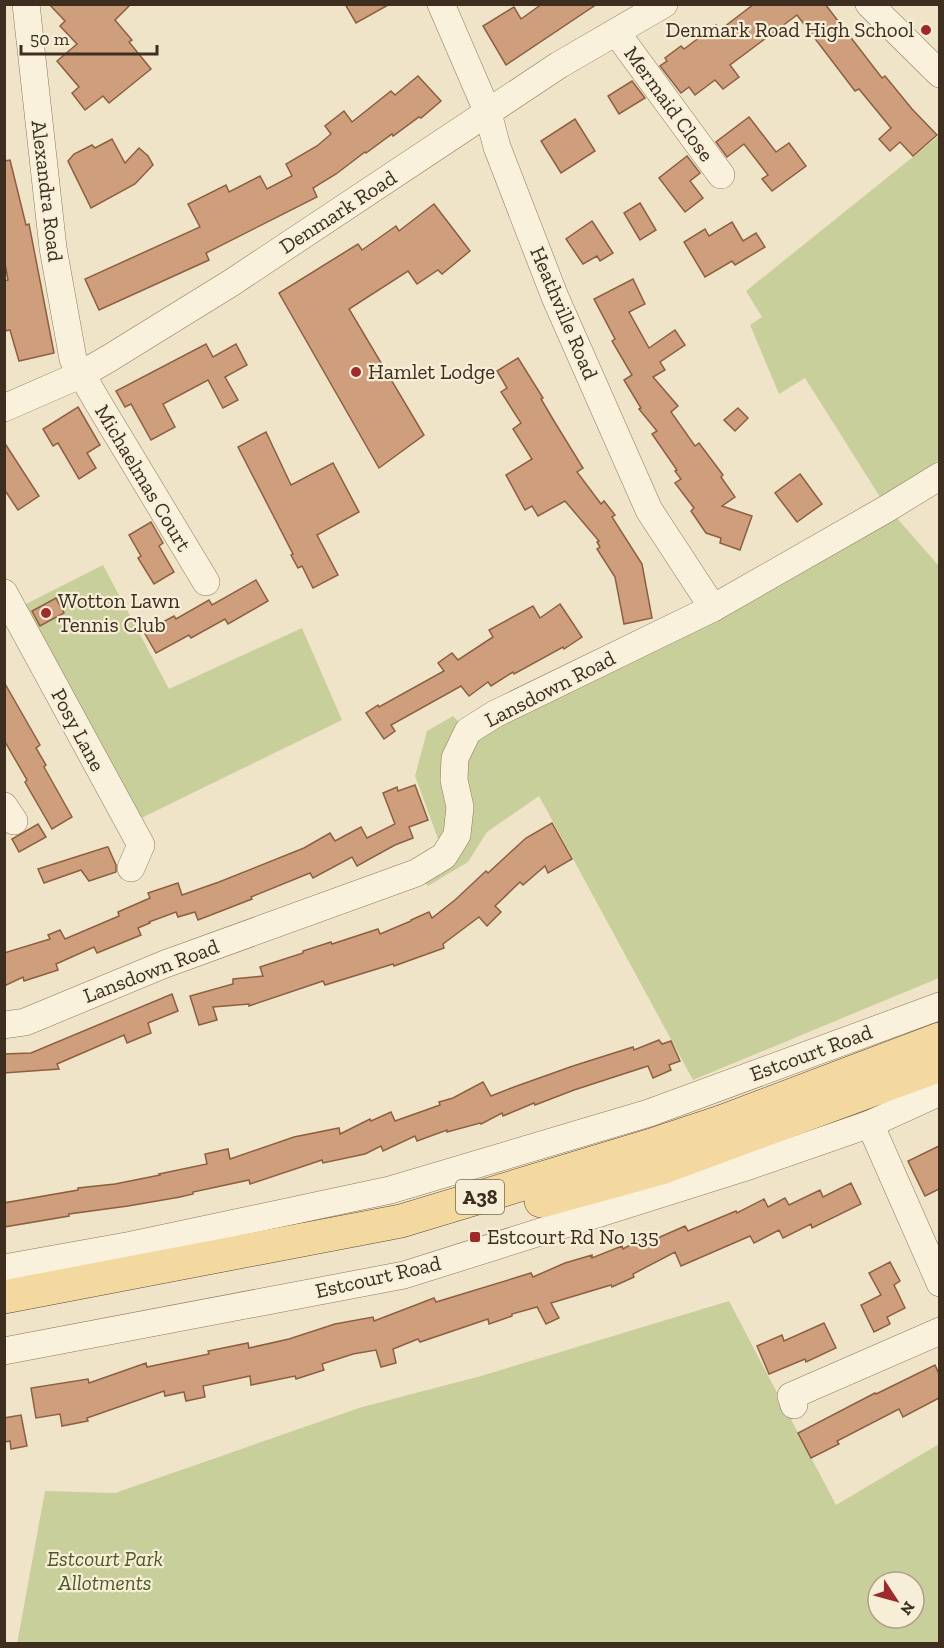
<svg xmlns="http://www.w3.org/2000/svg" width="944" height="1648" font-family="'Zilla Slab',serif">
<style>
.green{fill:#c9cf9b;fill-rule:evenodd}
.building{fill:#cf9f7d;stroke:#8d5f41;stroke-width:1.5}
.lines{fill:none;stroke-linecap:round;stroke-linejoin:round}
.minor-casing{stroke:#8d765c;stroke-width:28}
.major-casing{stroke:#5b4430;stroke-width:34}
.minor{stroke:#faf1dc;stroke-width:27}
.major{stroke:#f3d9a0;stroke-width:33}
.poi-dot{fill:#9e2a2b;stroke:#f7eed8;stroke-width:2}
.labels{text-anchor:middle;stroke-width:4.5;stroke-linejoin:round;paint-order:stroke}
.shield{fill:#f7eed8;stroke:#756857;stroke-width:1.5}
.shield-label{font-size:20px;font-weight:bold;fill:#3d2e20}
.poi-label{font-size:21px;fill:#3d2e20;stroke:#f7eed8;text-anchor:start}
.street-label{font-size:21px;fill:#3d2e20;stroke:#f7eed8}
.park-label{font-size:21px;font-style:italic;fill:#4d5a26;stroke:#f7eed8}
</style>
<rect width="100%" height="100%" fill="#f0e4c8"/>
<g class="green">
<polygon points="939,136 939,460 880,497 805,378 779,394 750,325 762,317 746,291"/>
<polygon points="888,508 939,566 939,978 693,1080 539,796 487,832 468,862 428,886 416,873 444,855 415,776 427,731 453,716 468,731"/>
<polygon points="103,565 169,689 302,628 342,720 129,824 14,610"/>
<path d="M729,1301L836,1505L939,1444V1643L17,1644L45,1491L115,1493L362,1407L481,1376ZM878,1582H914V1618H878Z"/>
</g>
<g class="building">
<polygon points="49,4 131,4 115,20 132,40 129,42 151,69 109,103 103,96 85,110 72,93 79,87 57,61 77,44 60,26 65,21"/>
<polygon points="345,4 390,4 356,23"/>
<polygon points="542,4 597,4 506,65 483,26 514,7 521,19"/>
<polygon points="754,4 825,4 882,78 885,76 912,109 937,135 913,156 900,142 890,151 879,139 891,128 859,89 855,91 797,15 730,65 739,77 723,89 715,80 695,95 689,87 681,93 660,66 667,61 665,58 681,46 684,49 716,25 720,30"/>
<polygon points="418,76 441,101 421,118 419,117 393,136 392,134 366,153 365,152 336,174 313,188 317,197 206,253 209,260 99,310 85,279 200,227 188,204 226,185 229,192 260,176 267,189 292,176 286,164 317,146 331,134 325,126 344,111 352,122 391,91 395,95"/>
<polygon points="632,81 645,98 619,114 608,96"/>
<polygon points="749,117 776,152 789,143 806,166 772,191 762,179 768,175 744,144 727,157 716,142"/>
<polygon points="575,119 595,151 561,173 541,141"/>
<polygon points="112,139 125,163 139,148 148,156 153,165 135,184 91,208 68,161 74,154 92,145 95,148"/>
<polygon points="687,156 700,173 690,181 703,198 685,212 659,178"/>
<polygon points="10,160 26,225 29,224 54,353 19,361 10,330 4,331 4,281 8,280 4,258 4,161"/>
<polygon points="640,203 656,230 640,240 624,213"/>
<polygon points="434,204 470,251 442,274 438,270 417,284 408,271 349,309 424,435 379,468 279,293 358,244 362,250 396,226 399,231"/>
<polygon points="592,221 613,253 600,261 597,256 583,264 566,239"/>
<polygon points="732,222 743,241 756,233 765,247 735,265 732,261 705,277 684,242 705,229 709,236"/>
<polygon points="633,279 645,304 629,312 649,348 675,330 685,345 660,362 665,370 653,377 678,406 671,412 695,446 699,443 723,475 721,477 735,497 722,506 752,516 740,550 720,543 721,538 706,533 691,511 694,508 675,483 681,479 675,471 677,470 652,434 657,431 639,409 641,408 624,380 632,375 612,341 615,339 594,299"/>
<polygon points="206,344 213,357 236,344 247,365 225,377 238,400 223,408 208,380 163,404 175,427 151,440 131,404 125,407 116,391"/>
<polygon points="518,358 543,398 541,399 554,421 583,468 577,472 601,504 604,501 615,515 612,517 642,564 652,618 624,624 615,577 597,549 600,547 597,542 599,541 565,501 538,516 532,506 525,510 506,475 532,459 513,429 521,423 501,392 507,388 497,371"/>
<polygon points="78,407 100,445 87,453 96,468 79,479 58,443 53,446 43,429"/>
<polygon points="738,408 748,418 735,431 724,420"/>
<polygon points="266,432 291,485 333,463 359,512 317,535 338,575 313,588 302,566 298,568 291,555 293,554 238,447"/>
<polygon points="4,442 39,496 18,510 4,489"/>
<polygon points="800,474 822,504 797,522 775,493"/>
<polygon points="151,522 163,543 159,546 174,572 154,584 138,558 141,556 129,535"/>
<polygon points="256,580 268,601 228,624 225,619 191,638 189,635 156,653 144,632 174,616 176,619 209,600 212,605"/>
<polygon points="56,598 64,613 40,626 32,611"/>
<polygon points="560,604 582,637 564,649 563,647 514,674 513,672 491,686 488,682 469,696 461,686 391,725 395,731 384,739 366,713 378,705 379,707 444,671 438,663 452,653 458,660 493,637 489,630 533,606 540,618"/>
<polygon points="4,682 40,745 36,748 46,765 44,767 72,817 52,829 25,782 27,780 4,740"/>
<polygon points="415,785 428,820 409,827 413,838 395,845 357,866 352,857 313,878 310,873 251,897 252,899 198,920 195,912 178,917 176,912 149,922 150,923 138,928 141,935 97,953 94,947 56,964 58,970 24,981 23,977 4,986 4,953 50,939 48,935 60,930 65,939 119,916 118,912 150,898 148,893 178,883 182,895 219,882 304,848 330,833 335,841 361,827 367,838 395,824 383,793 397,787 398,791"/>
<polygon points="552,823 572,859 548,873 545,866 523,885 520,882 495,906 501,912 487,926 479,917 443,944 444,948 394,966 393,964 325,985 323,981 249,1006 249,1004 213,1007 217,1020 199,1025 190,996 233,984 233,979 263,976 260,967 303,953 303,951 331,942 332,944 378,929 380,934 411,921 411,920 429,912 432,918 455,900 486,871 488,873 526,838"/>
<polygon points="38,824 46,837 19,852 12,839"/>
<polygon points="107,847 108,847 116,865 116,872 89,881 81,870 44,883 38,869"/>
<polygon points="172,994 178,1011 148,1023 151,1033 127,1043 124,1035 57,1064 59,1069 4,1073 4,1054 31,1053"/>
<polygon points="659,1040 662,1044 671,1041 680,1061 669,1065 671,1070 653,1078 648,1066 574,1090 535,1105 534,1103 503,1116 502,1113 481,1124 480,1123 447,1132 447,1130 417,1141 415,1136 383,1151 381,1146 365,1154 323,1163 322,1160 250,1184 249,1180 193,1192 193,1194 180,1197 128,1206 69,1214 69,1216 4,1227 4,1203 78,1190 78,1188 115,1184 160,1175 159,1174 207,1164 205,1154 228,1149 230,1159 294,1137 339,1128 340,1134 370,1119 371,1121 391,1112 395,1121 440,1105 439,1102 453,1098 483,1082 491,1096 514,1087 573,1066 633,1047 634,1050"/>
<polygon points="939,1146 939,1189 925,1196 908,1161"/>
<polygon points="851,1183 861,1204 812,1228 811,1224 783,1238 779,1230 754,1243 750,1236 681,1266 675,1252 633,1274 634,1277 612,1287 611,1285 551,1303 559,1318 546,1324 537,1307 512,1314 512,1316 489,1324 488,1319 420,1342 418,1339 393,1349 396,1363 381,1367 376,1350 353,1354 322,1364 324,1370 296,1379 295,1376 251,1385 250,1376 203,1386 205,1397 186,1401 184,1392 165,1396 164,1391 87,1418 88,1421 62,1426 60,1414 36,1418 31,1388 88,1379 89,1383 146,1363 147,1367 209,1354 208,1351 248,1343 249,1348 289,1339 335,1324 373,1317 374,1321 434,1298 436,1302 531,1273 533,1277 565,1263 592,1255 592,1258 622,1246 623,1249 641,1239 644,1244 685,1226 688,1231 736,1211 737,1213 764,1199 768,1207 785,1198 789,1205 820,1190 823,1197"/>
<polygon points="890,1262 900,1281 894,1285 905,1308 887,1317 890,1324 874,1332 861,1305 881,1295 869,1273"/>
<polygon points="824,1323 836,1348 806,1362 805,1359 769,1374 757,1346 782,1335 784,1341"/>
<polygon points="935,1365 939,1374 939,1398 903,1417 899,1409 837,1441 839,1444 811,1458 798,1433 875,1393 876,1394"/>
<polygon points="21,1415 27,1446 11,1449 10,1441 4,1442 4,1418"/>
</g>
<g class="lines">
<defs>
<g id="minor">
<polyline points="26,4 53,248 73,359 97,401 206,582"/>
<polyline points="441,4 488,113 497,147 555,297 649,510 713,608"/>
<polyline points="869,4 940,74"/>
<polyline points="616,32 721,175"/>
<polyline points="4,408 82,374 108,359 231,283 559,65 664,4"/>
<polyline points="4,593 141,845 131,868"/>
<polyline points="4,806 14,821"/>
<polyline points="4,1025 25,1022 165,964 416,873 444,856 457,835 460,807 454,780 455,758 468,731 495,714 713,608 888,508 940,476"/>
<polyline points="870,1124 940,1283"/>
<polyline points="4,1268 132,1245 390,1190 649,1113 940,1006"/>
<polyline points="4,1351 404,1275 743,1168 870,1124 940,1092"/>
<polyline points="794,1405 791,1396 940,1331"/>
</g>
<g id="major">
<polyline points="541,1201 661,1168 940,1065"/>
<polyline points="4,1297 401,1221 655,1144 721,1122 940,1039"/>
</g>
</defs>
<use href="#minor" class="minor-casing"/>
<use href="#major" class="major-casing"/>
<use href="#minor" class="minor"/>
<use href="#major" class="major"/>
</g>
<g class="poi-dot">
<circle cx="926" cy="30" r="6"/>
<circle cx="356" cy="372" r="6"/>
<circle cx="46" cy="613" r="6"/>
<rect x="469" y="1231" width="12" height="12" rx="3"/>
</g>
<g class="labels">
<rect class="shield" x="456" y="1180" width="48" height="34" rx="4.5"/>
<g class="shield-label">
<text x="480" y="1204">A38</text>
</g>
<g class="poi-label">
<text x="914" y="37" text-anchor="end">Denmark Road High School</text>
<text x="368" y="379">Hamlet Lodge</text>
<text x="58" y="608">Wotton Lawn<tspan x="58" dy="24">Tennis Club</tspan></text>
<text x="487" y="1244">Estcourt Rd No 135</text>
</g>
<g class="street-label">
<text transform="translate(669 104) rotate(54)" y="7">Mermaid Close</text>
<text transform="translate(47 191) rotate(83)" y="7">Alexandra Road</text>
<text transform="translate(338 212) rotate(-33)" y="7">Denmark Road</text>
<text transform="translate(564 313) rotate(67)" y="7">Heathville Road</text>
<text transform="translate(143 478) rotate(59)" y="7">Michaelmas Court</text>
<text transform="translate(550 689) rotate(-27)" y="7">Lansdown Road</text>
<text transform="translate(78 730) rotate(62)" y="7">Posy Lane</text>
<text transform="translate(151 971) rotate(-21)" y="7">Lansdown Road</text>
<text transform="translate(811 1053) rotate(-20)" y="7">Estcourt Road</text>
<text transform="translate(378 1277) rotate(-13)" y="7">Estcourt Road</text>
</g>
<g class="park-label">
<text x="105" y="1566">Estcourt Park<tspan x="105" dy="24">Allotments</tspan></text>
</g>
</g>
<rect width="944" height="1648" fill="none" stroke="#3d2e20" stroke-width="12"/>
<g transform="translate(896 1600) rotate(126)"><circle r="28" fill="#f7eed8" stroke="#ada18e" stroke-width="1.5"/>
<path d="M0-4.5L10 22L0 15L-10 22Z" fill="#9e2a2b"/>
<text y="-9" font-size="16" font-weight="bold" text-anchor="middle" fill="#3d2e20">N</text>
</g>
<path d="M21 45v9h136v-9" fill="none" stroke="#3d2e20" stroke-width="3"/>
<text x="30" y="45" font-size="18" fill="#3d2e20" stroke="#f7eed8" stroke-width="4.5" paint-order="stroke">50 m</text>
</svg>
